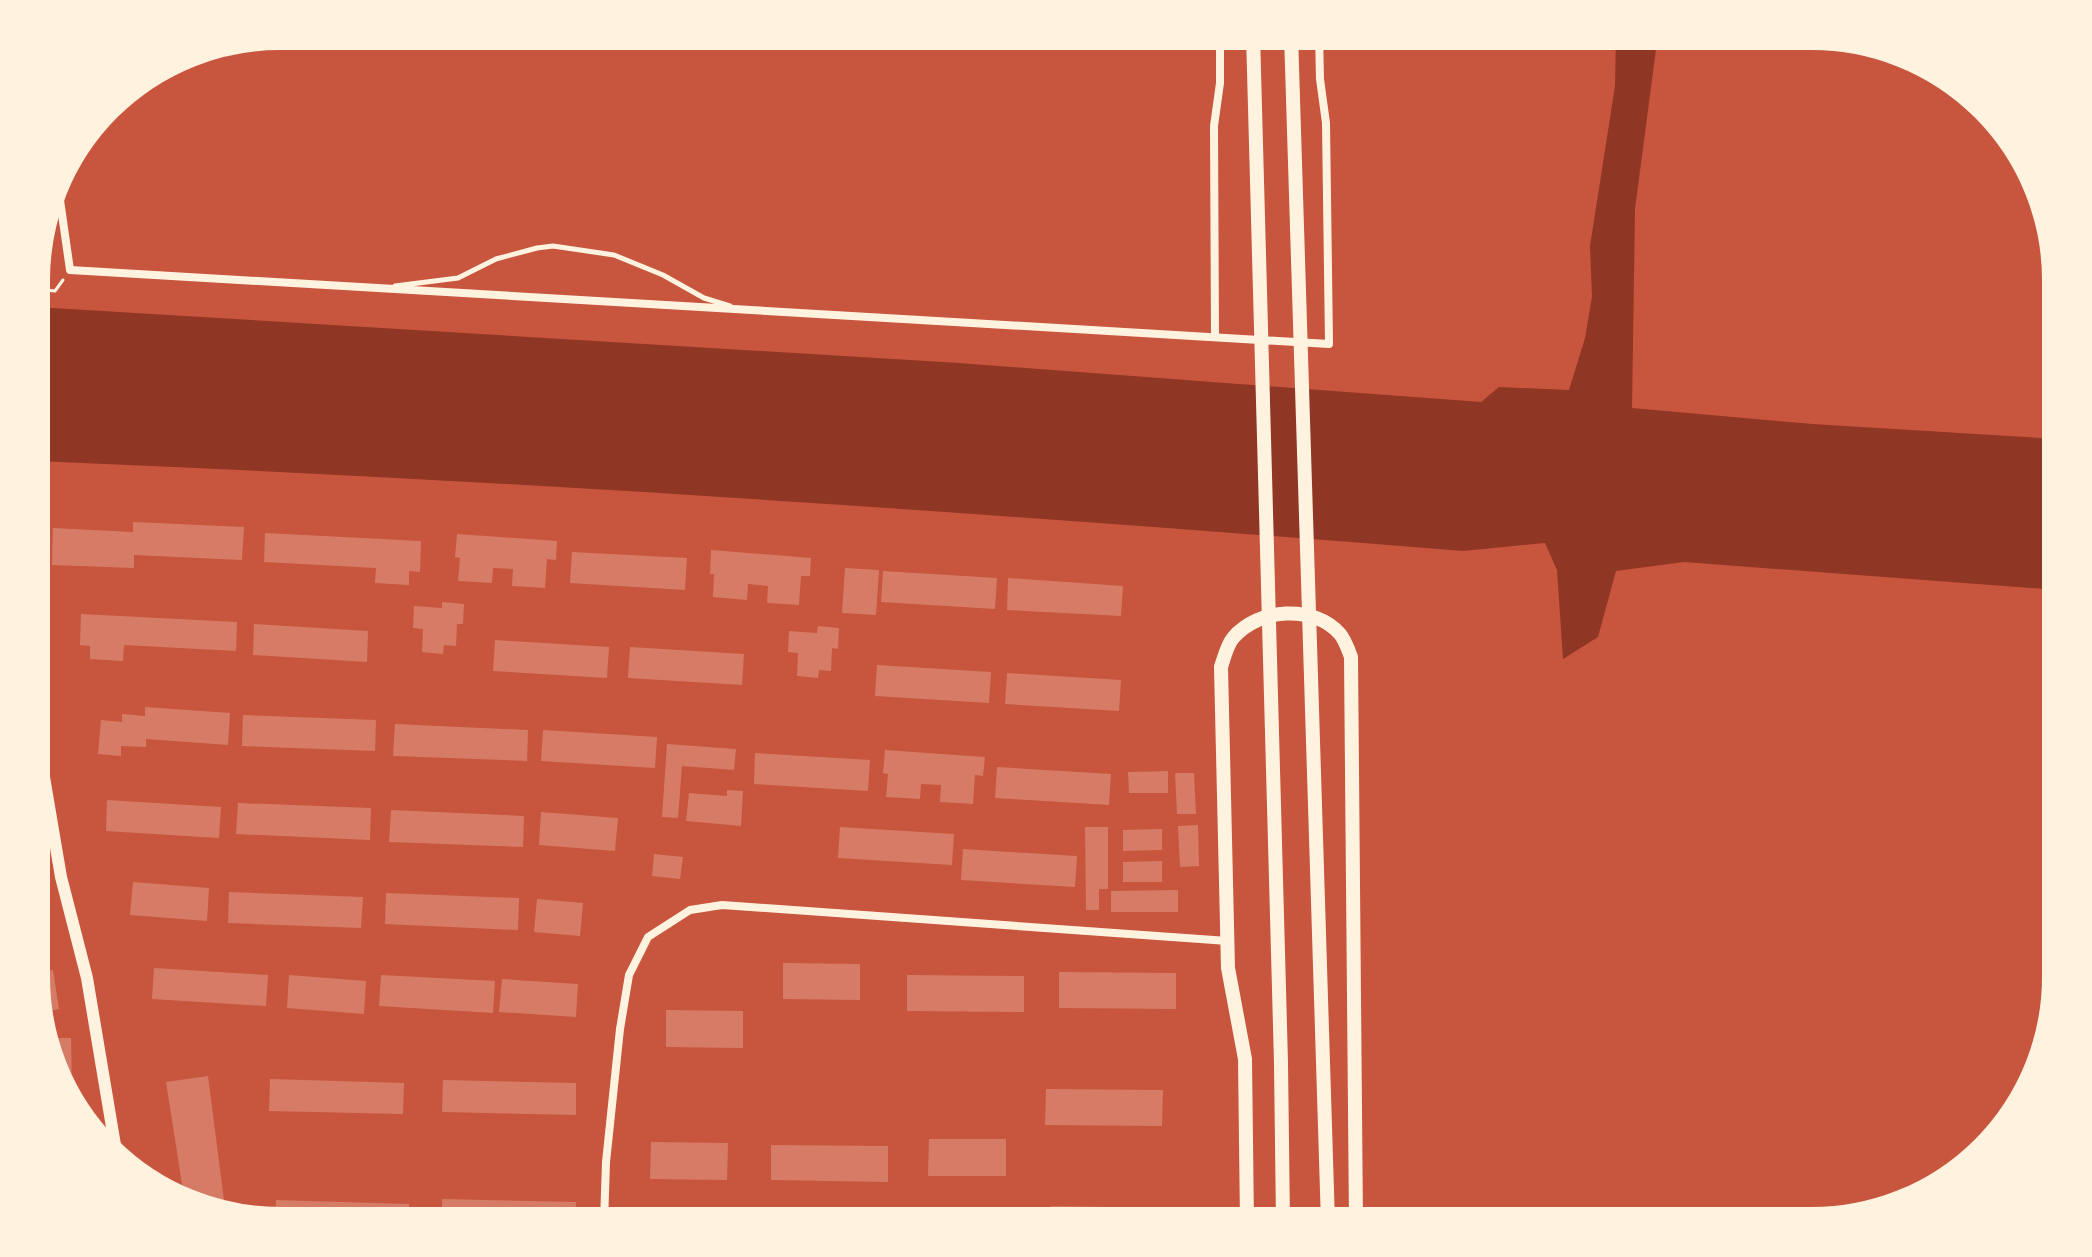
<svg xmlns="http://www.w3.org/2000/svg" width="2092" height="1257" font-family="Overpass,sans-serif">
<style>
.water{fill:#8f3625}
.building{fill:#d67c66}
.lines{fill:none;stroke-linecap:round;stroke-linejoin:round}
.path{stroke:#fff3e0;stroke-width:3}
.service{stroke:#fff3e0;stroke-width:5}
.minor{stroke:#fff3e0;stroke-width:8}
.tertiary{stroke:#fff3e0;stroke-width:12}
.secondary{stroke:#fff3e0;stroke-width:14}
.rim{fill:none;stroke:#fff3e0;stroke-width:4}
</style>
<rect width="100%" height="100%" fill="#c8553d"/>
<path class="water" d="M1616,34H1658L1635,209L1632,408L1812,424L2057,439V590L1684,562L1616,571L1598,637L1563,659L1557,570L1545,543L1463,551C988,513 512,480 36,461V307L959,363L1481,402L1499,387L1569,390L1585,338L1592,297L1590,246L1615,86Z"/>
<g class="building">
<polygon points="133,522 244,527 242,560 134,555 134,568 52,565 53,528 133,532"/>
<polygon points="265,533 421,541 420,572 409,571 409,585 375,583 376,568 264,562"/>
<polygon points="457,534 557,541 556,560 547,559 545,588 512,586 513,569 493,568 492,583 458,581 460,558 455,557"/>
<polygon points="711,550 811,558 810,576 801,576 799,605 767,603 768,586 748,584 747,600 713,597 714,574 710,574"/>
<polygon points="572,552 687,558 685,590 570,583"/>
<polygon points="845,568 879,570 876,615 842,613"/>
<polygon points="883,571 997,578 995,609 881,602"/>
<polygon points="1008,578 1123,586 1121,616 1007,610"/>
<polygon points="442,602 464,604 463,624 457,624 456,646 444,645 443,654 422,652 423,629 413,628 414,606 442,608"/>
<polygon points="81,614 237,622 236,651 124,645 123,661 90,659 90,646 80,645"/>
<polygon points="254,624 368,631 367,662 253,655"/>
<polygon points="818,626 839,628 838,649 832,648 831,671 819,670 818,678 797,676 798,653 788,652 789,631 817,633"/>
<polygon points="495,640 609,647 607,678 493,671"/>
<polygon points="630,647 744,654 742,685 628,678"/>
<polygon points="877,665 991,672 989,703 875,696"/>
<polygon points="1007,673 1121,680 1119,711 1005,704"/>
<polygon points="145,707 230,713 228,745 146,739 146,747 121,746 121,756 98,754 101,720 122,722 122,714 145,716"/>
<polygon points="243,715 376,720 375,751 242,746"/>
<polygon points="395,724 528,730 527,761 393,756"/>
<polygon points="543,730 657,737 655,768 541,761"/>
<polygon points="667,744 736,749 734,770 682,766 678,818 662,817"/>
<polygon points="885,750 985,757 983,776 975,775 973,804 940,802 941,785 921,784 920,799 886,797 888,774 883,773"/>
<polygon points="755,753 870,760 868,791 754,784"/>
<polygon points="997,767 1111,774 1109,805 995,798"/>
<polygon points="1168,771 1168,793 1129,793 1128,772"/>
<polygon points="1175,773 1194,773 1196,814 1177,814"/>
<polygon points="727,790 743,791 741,826 686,821 689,793 727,796"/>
<polygon points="107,800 221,807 219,838 106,831"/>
<polygon points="238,803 371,808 370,840 236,834"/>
<polygon points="391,810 524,816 523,847 389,842"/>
<polygon points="541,812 618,818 615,851 539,845"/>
<polygon points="1198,825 1199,866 1180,867 1178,826"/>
<polygon points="840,827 954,834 952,865 838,858"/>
<polygon points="1085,827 1108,827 1108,889 1099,889 1099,910 1086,910"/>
<polygon points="1162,829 1162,850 1123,851 1123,830"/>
<polygon points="963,849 1077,856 1075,887 961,880"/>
<polygon points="654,854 683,857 680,879 652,876"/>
<polygon points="1162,861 1162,882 1123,882 1123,862"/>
<polygon points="133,882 209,888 207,921 130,915"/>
<polygon points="1178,890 1178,912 1111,912 1111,891"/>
<polygon points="229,892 363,897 361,928 228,923"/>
<polygon points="386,893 519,898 518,930 385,924"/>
<polygon points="537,899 583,903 580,936 534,932"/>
<polygon points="36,901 44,940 36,941"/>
<polygon points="783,963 860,964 860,1000 783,999"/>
<polygon points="154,968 268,975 266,1006 152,999"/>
<polygon points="53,970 59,1009 38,1013 36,973"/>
<polygon points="1059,972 1176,973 1176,1009 1059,1008"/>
<polygon points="289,975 366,981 364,1014 287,1008"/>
<polygon points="381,975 495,981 493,1013 379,1006"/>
<polygon points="907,975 1024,976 1024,1012 907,1011"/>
<polygon points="502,979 578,984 576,1017 499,1012"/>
<polygon points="666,1010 743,1011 743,1048 666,1047"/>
<polygon points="47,1038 71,1038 72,1092 70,1098"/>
<polygon points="208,1076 225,1208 184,1197 166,1082"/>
<polygon points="270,1079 404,1083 403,1114 269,1111"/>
<polygon points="443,1080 576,1083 576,1115 442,1112"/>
<polygon points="1046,1089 1163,1090 1162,1126 1045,1125"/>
<polygon points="929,1139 1006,1139 1006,1176 928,1176"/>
<polygon points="651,1142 728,1143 727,1180 650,1179"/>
<polygon points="771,1145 888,1146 888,1182 771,1180"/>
<polygon points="442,1199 576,1202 575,1223 442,1223"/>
<polygon points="276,1200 409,1204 409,1223 280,1223 275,1222"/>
<polygon points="1051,1206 1168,1208 1167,1223 1051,1223"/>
</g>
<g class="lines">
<polyline class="path" points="36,289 55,291 63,280"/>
<polyline class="service" points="395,286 458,278 496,259 537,248 553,246 614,255 663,275 704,298 730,306"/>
<g class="minor">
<polyline points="57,179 70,270 1329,344 1326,123 1320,79 1319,34"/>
<polyline points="1215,337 1214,126 1220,83 1220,34"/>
<polyline points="604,1223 606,1162 620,1029 629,975 648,937 690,910 722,905 1228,941"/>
</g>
<polyline class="tertiary" points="36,730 61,877 87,978 116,1151"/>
<g class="secondary">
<polyline points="1253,34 1281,1063 1283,1223"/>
<polyline points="1291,34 1328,1223"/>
<path d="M1247,1223L1245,1059L1228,968L1221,667C1224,658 1227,645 1233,638C1258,608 1314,604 1340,634C1345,640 1348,649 1351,657L1356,1223"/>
</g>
</g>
<path d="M0 0H2092V1257H0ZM280 48H1812A232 232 0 0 1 2044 280V977A232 232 0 0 1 1812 1209H280A232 232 0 0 1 48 977V280A232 232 0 0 1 280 48Z" fill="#fff3e0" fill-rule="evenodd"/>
<path class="rim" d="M280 48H1812A232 232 0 0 1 2044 280V977A232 232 0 0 1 1812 1209H280A232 232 0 0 1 48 977V280A232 232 0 0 1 280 48Z"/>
</svg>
